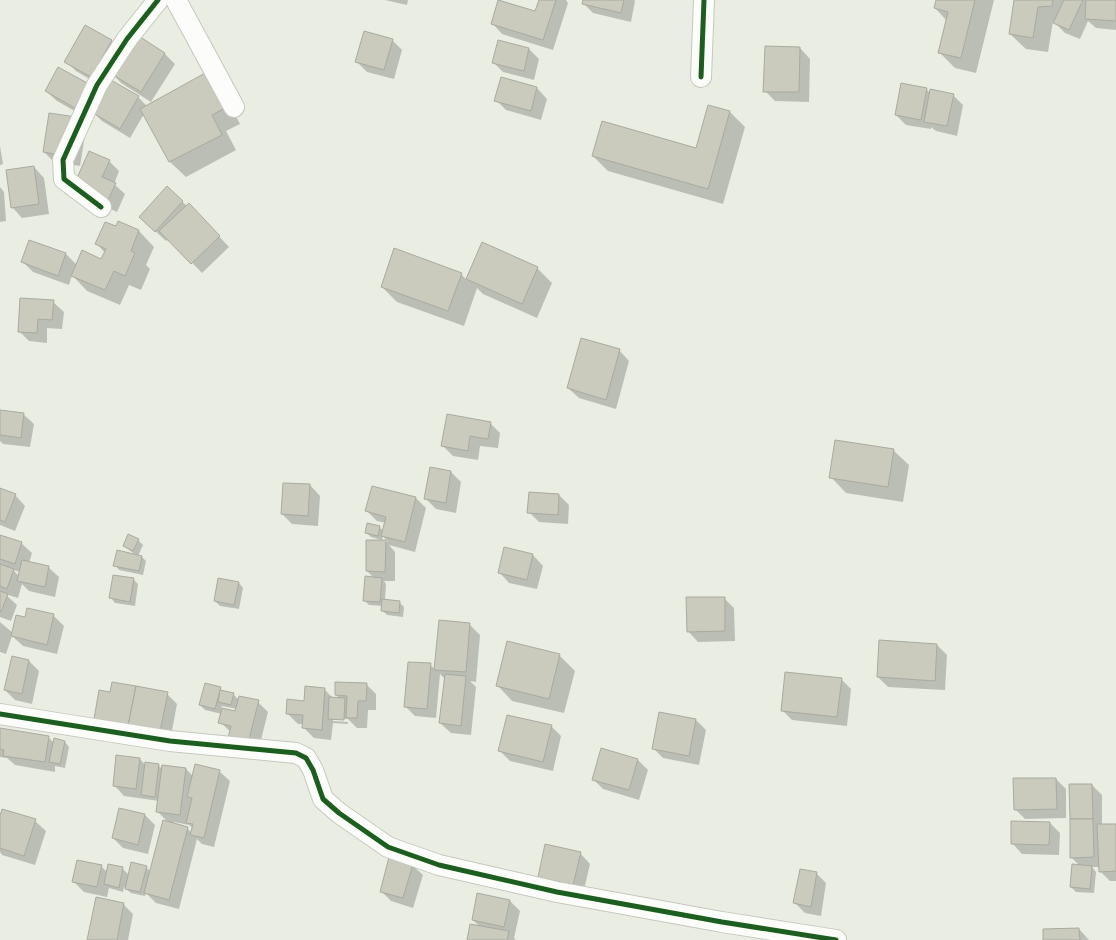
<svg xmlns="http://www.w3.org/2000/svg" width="1116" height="940" font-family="Literata,serif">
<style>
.shadow{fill:#0003;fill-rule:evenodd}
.building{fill:#cacabd;stroke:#a9aaa1}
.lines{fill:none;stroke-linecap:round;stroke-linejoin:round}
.minor-casing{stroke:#c6c8bf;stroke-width:22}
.minor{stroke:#fcfcfb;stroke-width:20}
.cycleway-casing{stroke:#fbfef5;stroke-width:8}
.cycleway{stroke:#1b5e20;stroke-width:5}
</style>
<rect width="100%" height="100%" fill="#eaeee2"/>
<g class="shadow">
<polygon points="385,0 408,0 407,5"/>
<polygon points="499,0 536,12 540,0 566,0 568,3 553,50 502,34 492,23"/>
<polygon points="584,0 634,0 635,1 631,22 593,13 583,3"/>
<polygon points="937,0 994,0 976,73 955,68 939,52 947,21 935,8"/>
<polygon points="1016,0 1116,0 1116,30 1096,28 1088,21 1080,39 1065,33 1053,21 1048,52 1026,49 1010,34"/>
<polygon points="135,35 165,54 175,64 151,102 121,83 110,71 101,86 76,71 66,61 111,41 121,51"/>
<polygon points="392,40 402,50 394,79 367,72 357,62"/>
<polygon points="800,48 810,59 809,102 775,101 765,91"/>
<polygon points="529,49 539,59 534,80 503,72 493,62"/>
<polygon points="502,79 537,88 547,99 541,120 506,110 496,100"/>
<polygon points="222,89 240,124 226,131 236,150 186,177 170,162 144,114 130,138 102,121 92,111 138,97 147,106"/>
<polygon points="926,89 931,94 953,95 963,105 957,136 936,131 931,127 931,129 906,125 896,115"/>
<polygon points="46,91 98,95 85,117 57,101"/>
<polygon points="730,112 745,127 723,204 608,171 593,156 697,150"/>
<polygon points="86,129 80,166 54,162 44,152"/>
<polygon points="0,146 3,164 0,165"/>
<polygon points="109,161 119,171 114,184 125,194 117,212 84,197"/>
<polygon points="34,167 44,178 49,214 22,218 12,207"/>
<polygon points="0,187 4,192 6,221 0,222"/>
<polygon points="167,188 187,206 199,215 229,247 202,273 169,239 166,241 151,227"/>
<polygon points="119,223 139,231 154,247 146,265 150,269 141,290 129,285 120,305 87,291 72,275 69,285 33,272 23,262 66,254 77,265 102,261 105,253 97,244 117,228"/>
<polygon points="483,244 537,268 552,283 537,318 483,294 477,288 464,326 397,302 382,287 461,274 467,280"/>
<polygon points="53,302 64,312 62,329 47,328 47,343 29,341 19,331"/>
<polygon points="619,350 629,361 616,409 579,398 568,388"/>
<polygon points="0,411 23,414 34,424 30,447 3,444 0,441"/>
<polygon points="490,423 500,433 498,448 480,446 478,460 453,456 442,445"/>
<polygon points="893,450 909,465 903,502 846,493 831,477"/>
<polygon points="451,472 461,482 456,513 436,509 426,499"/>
<polygon points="310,485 320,496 318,526 292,524 282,514"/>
<polygon points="0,489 15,495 25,506 15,531 0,525"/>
<polygon points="559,495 569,505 568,524 539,522 529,512"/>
<polygon points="416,498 426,508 415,552 389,545 395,552 395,581 384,581 386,584 385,601 399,602 404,607 403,617 387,615 382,610 383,606 369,605 364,600 374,578 367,571 367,541 388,542 383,536 382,540 371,537 366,532 379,527 384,531 386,523 377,521 367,511"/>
<path d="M0,537L21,543L32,553L29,563L48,567L59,577L55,597L29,591L22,584L18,598L5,594L17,605L11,621L0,617ZM13,570L20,572L19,576Z"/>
<polygon points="138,540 143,545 138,556 142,557 146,561 143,575 119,570 115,565 137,556 124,546"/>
<polygon points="505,549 533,555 543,566 537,589 509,583 499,572"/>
<polygon points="133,579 138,584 135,606 115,603 111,598"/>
<polygon points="239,583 243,588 239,609 220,606 215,601"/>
<polygon points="724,598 734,608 735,641 698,642 688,631"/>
<polygon points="28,609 54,616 64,626 57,654 23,646 12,636 6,654 0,652 0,622 13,633 26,619"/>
<polygon points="440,622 470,625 480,635 476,682 470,681 476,687 471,735 451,733 440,723 445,679 440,674 436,718 415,716 405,706 430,665 436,670"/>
<polygon points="937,645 947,655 945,690 888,687 878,677"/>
<polygon points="559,655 575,671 564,713 512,701 497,685"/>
<polygon points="13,658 29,661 39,671 32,704 15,700 5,690"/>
<polygon points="841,679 851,689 847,726 792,720 782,710"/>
<polygon points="366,684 376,694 376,710 368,710 367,728 357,728 348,719 333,718 333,721 348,722 348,724 333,723 331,740 314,738 304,728 304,724 298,724 288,714 324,689 334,699 340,699 336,695"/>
<path d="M220,688L224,692L233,694L239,700L258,702L268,712L257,756L220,722L222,714L205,710L200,705ZM222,706L237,709L236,713L221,709Z"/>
<polygon points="111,694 167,694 177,704 170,741"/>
<polygon points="696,720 706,730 699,765 663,758 653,748"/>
<polygon points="551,726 561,736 553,771 510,761 500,751"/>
<polygon points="0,730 48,737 54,743 65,742 69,747 65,768 55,766 55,772 15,765 7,758 0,757"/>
<path d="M140,759L146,766L158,765L163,770L186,769L193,776L219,771L230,781L214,847L202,844L197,839L179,909L156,903L146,893L145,896L131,893L124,887L123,892L109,888L107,897L84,892L74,882L101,866L108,873L123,869L129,875L146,867L151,872L169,823L157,811L159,801L124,796L114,785ZM174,822L189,825L193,828L192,833L187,828L174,824Z"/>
<polygon points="638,760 648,770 639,800 603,789 593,779"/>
<polygon points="1056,779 1066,789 1066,818 1025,819 1015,809"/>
<polygon points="1092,785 1102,795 1102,825 1116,825 1116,881 1110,881 1100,871 1100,867 1092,867 1096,872 1094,893 1076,892 1071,887 1080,866 1071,857"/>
<polygon points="120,809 145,815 155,825 148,854 123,848 113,838"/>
<polygon points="0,820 35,821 46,831 35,865 2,855 0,852"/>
<polygon points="1050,823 1060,833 1059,855 1022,854 1012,843"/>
<polygon points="580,853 590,864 583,894 549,886 539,876"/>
<polygon points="412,865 423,875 413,908 391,901 381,891"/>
<polygon points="816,873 826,883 821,916 805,913 795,903"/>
<polygon points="510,901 520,911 514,938 516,940 468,940 480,927 473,920"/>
<polygon points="123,904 133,914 128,940 89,940"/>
<polygon points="1079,929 1089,940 1044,940"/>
</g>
<g class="building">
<polygon points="498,0 535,11 539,0 556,0 543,40 491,24"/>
<polygon points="583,0 624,0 621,13 582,4"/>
<polygon points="936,0 975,0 961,58 938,53 948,12 934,8"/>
<polygon points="1014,0 1053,0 1052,6 1038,7 1033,38 1009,34"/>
<polygon points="1064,0 1083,0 1069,30 1053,23"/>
<polygon points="1086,0 1116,0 1116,21 1085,19"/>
<polygon points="85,25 112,40 91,77 64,62"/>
<polygon points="364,31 393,39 384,70 355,62"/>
<polygon points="134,33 165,53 141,92 110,73"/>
<polygon points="498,40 529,48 524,71 492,63"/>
<polygon points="765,46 800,47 799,92 763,92"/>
<polygon points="58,67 89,84 75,108 45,91"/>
<polygon points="207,72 225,108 212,115 222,135 169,162 140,109"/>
<polygon points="501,77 537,87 531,111 494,101"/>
<polygon points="109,79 139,96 120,129 90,111"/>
<polygon points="901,83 927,88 921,120 895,115"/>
<polygon points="930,89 954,94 947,126 924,122"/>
<polygon points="708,105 730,111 708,189 592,156 602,121 696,148"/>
<polygon points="49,113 76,117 70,157 43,152"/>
<polygon points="89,151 110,160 102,177 116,183 107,202 73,187"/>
<polygon points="34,166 39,204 11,208 6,170"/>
<polygon points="167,186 183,201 155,232 139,217"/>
<polygon points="189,203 220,236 191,264 159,231"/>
<polygon points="118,221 139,230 131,251 135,253 125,276 114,271 105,290 71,276 82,250 101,259 106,249 95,244 105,222 116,226"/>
<polygon points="29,240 66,253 58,276 21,262"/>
<polygon points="482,242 538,267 522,304 466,279"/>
<polygon points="394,248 462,273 448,311 381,287"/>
<polygon points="20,298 54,300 52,320 38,319 37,333 18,332"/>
<polygon points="581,338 620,349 606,400 567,388"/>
<polygon points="0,410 24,413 21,438 0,435"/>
<polygon points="447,414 491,422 488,439 470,436 468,451 441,446"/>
<polygon points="835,440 894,449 888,487 829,478"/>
<polygon points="430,467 451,471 446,503 424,499"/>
<polygon points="283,483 310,484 308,516 281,514"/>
<polygon points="372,486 416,497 405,542 381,536 386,517 365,511"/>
<polygon points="0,488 16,494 5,522 0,520"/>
<polygon points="529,492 559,494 558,515 527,513"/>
<polygon points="367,523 380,526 378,536 365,533"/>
<polygon points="128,534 139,539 133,551 123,546"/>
<polygon points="0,535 22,542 15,564 0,559"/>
<polygon points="366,540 386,540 385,572 366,571"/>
<polygon points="504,547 533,554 527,580 498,573"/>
<polygon points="117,550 142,556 139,571 113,566"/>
<polygon points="22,560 49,566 45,587 17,581"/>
<polygon points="0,564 14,569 7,589 0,586"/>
<polygon points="113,575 134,578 130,602 109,598"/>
<polygon points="365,576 382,578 380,602 363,601"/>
<polygon points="218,578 239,582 234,605 214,601"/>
<polygon points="0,591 8,594 1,612 0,611"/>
<polygon points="686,597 725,597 725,631 687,632"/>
<polygon points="382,599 400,601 399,613 381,611"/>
<polygon points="27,608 54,614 47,645 11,636 16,615 25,617"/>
<polygon points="439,620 470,623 466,672 434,670"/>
<polygon points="879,640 937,644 935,681 877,677"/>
<polygon points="507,641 560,654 549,699 496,686"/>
<polygon points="12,656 29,660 22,694 4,690"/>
<polygon points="408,662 431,663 427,709 404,707"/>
<polygon points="785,672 842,678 837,717 781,711"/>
<polygon points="445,674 466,676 461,726 439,723"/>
<polygon points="112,682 136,686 128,726 94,719 99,690 110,692"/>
<polygon points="335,682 367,683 366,701 358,701 357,718 346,718 347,696 335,695"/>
<polygon points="205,683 221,687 215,709 199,705"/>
<polygon points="136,686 168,692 160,732 128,726"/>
<polygon points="305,686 325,688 322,730 302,728 303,715 286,714 287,699 304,701"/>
<polygon points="220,690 234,693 231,705 218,702"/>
<polygon points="239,696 259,700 247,747 227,742 231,726 218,723 222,708 235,711"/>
<polygon points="329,697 345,698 344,720 328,719"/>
<polygon points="659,712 696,719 689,756 652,749"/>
<polygon points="507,715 552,725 543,762 498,751"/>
<polygon points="0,728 49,736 45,762 3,756 4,750 0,749"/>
<polygon points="54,738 65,741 60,764 49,762"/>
<polygon points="601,748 638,759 629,790 592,780"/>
<polygon points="116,755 140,758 136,789 113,786"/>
<polygon points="145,762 159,764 155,797 141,795"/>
<polygon points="195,764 220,770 204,838 190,835 193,824 186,823 192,798 187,797"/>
<polygon points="162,765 186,768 180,815 156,812"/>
<polygon points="1013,778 1056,778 1057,809 1014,810"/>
<polygon points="1069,784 1092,784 1093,819 1070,819"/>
<polygon points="119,808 145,814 138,845 112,838"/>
<polygon points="2,809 36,819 24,856 0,848 0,816"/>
<polygon points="1070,819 1093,819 1094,857 1070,858"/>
<polygon points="163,820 188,827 169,900 144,893"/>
<polygon points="1011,821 1050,822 1049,845 1011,844"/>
<polygon points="1097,824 1116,824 1116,871 1099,872"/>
<polygon points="545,844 581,852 573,885 538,877"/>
<polygon points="389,857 413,864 403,898 380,892"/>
<polygon points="77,860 102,865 97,887 72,882"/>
<polygon points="131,862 147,866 140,892 125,889"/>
<polygon points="108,864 123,867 119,888 104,884"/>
<polygon points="1072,864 1092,866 1090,889 1070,887"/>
<polygon points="800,869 817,872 811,907 793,903"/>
<polygon points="477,893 510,900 504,927 472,920"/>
<polygon points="96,897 124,903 117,940 87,940"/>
<polygon points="470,924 509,931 507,940 467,940"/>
<polygon points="1079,928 1080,940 1043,940 1043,929"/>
</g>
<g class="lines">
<defs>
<g id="minor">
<polyline points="176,0 234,107"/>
<polyline points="701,77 704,0"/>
<polyline points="101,207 64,179 63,160 97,85 127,39 158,0"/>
<polyline points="0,714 170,741 296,753 306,758 313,770 323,799 339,813 388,847 439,865 557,892 722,922 836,940"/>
</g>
</defs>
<use href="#minor" class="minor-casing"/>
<use href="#minor" class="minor"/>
<defs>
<g id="cycleway">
<polyline points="701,77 704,0"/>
<polyline points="101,207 64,179 63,160 97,85 127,39 158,0"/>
<polyline points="0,714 170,741 296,753 306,758 313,770 323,799 339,813 388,847 439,865 557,892 722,922 836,940"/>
</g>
</defs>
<use href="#cycleway" class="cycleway-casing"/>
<use href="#cycleway" class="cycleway"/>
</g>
</svg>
